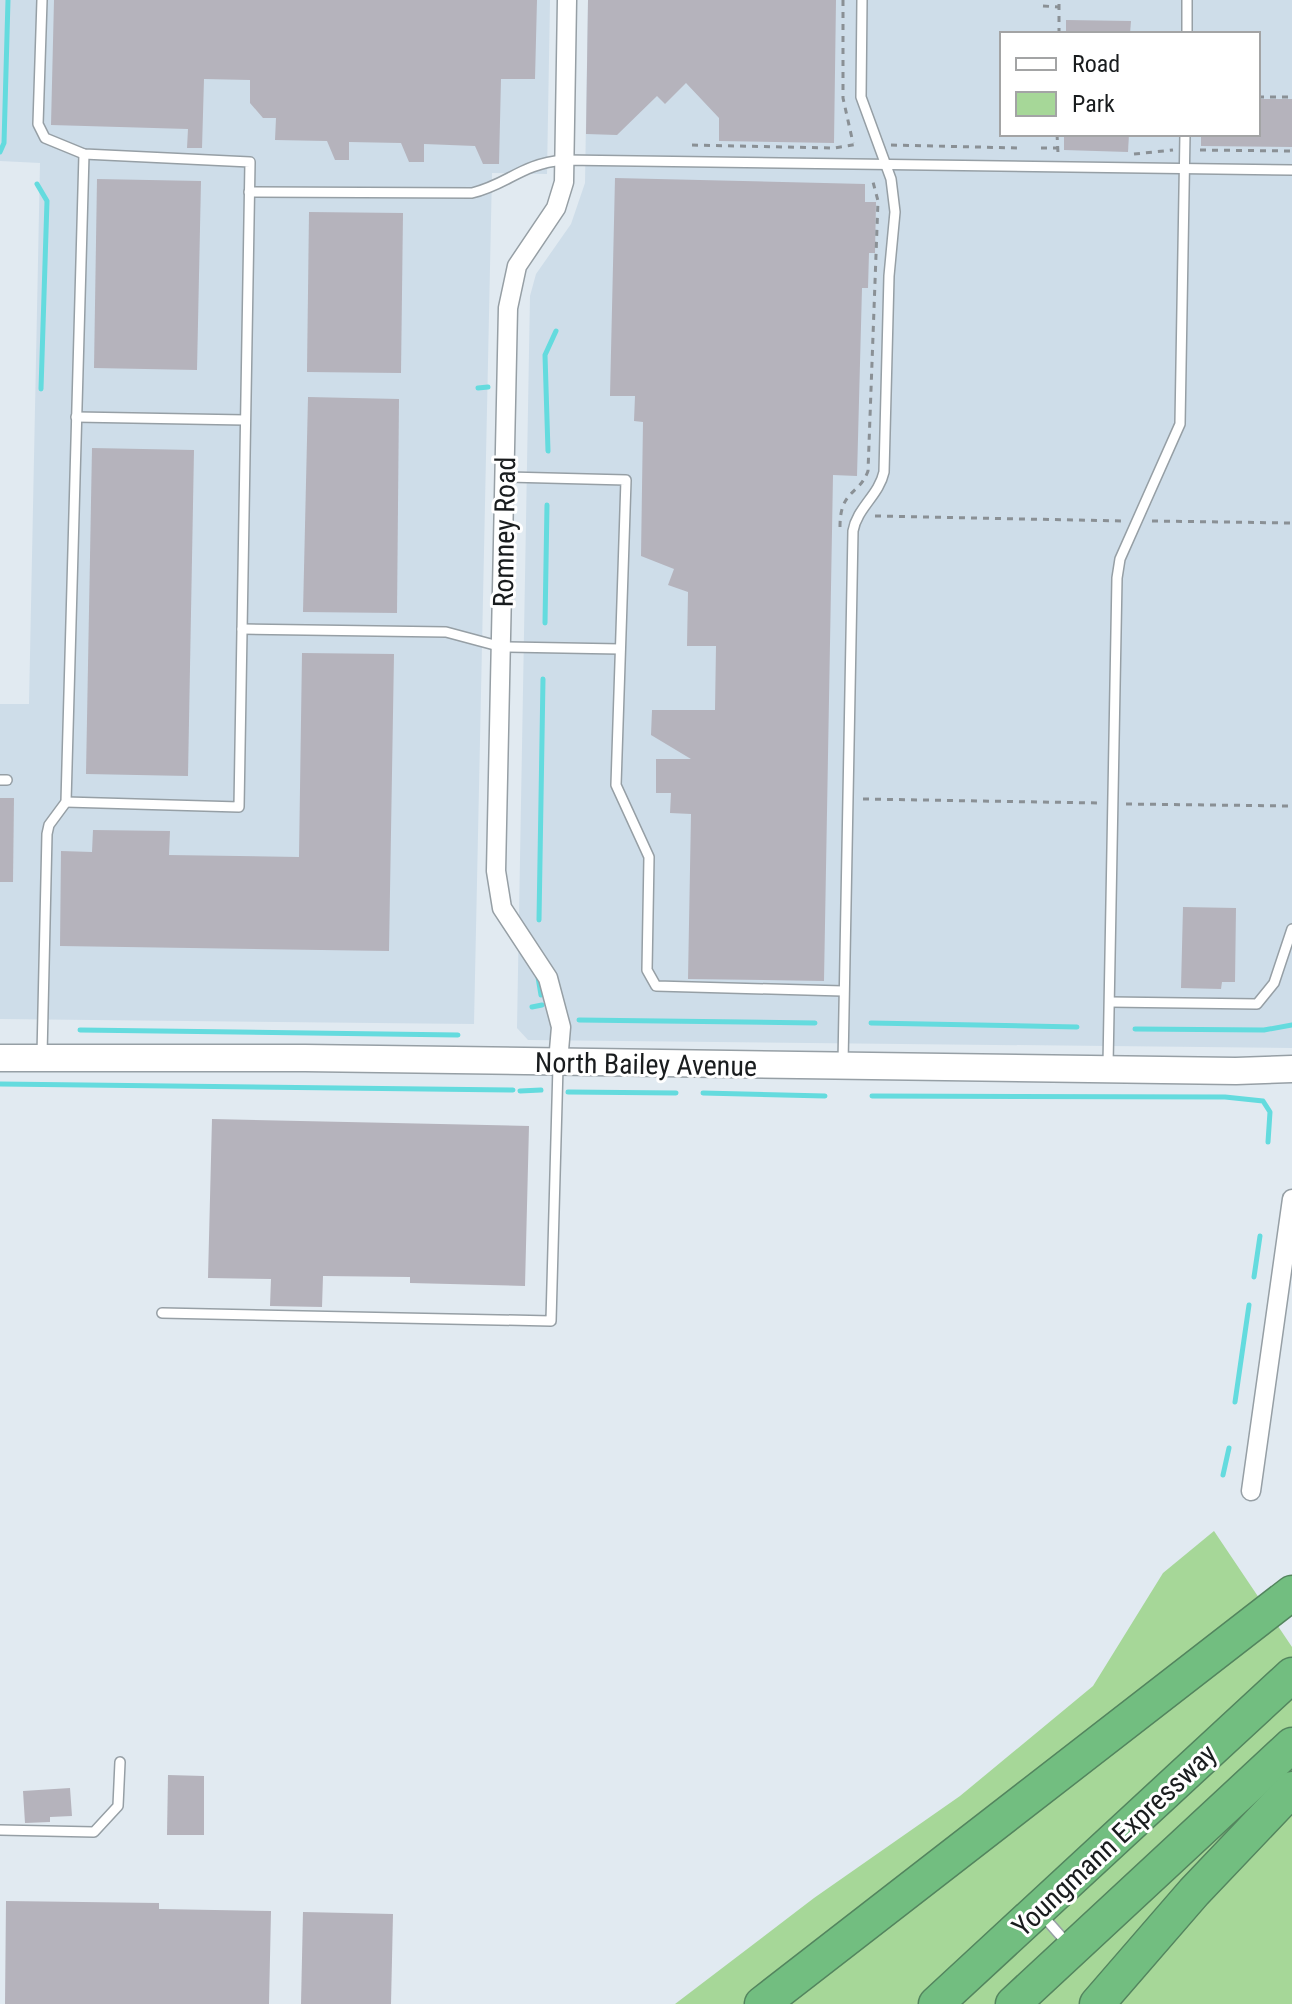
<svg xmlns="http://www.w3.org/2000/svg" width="1292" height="2004" font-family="'Roboto Condensed',sans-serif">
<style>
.built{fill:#cedde9;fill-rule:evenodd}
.green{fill:#a6d798}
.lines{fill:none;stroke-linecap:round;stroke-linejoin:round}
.stream{stroke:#64dbde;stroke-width:5}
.building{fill:#b5b3bc}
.lane-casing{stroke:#969fa5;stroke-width:12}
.street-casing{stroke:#969fa5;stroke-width:21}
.secondary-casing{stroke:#969fa5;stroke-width:29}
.highway-casing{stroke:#53855e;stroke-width:37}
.path{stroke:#8a9095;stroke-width:3;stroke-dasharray:6 6;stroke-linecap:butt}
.lane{stroke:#fff;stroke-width:9}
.street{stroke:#fff;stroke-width:18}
.secondary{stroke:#fff;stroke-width:26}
.highway{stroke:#72be80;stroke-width:34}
.labels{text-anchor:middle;stroke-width:6;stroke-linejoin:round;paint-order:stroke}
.street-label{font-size:28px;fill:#191c1e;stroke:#fff}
</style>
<rect width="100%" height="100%" fill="#e1eaf1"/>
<g class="built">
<polygon points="0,0 550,0 547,174 492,173 474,1024 0,1019 0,704 29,704 40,163 0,161"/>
<path d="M588,0H1292V1048L528,1040L517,1028L530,296L536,274L571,224L585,183ZM1002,34H1258V134H1002Z"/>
</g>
<polygon class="green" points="1214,1531 1292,1647 1292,2004 675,2004 814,1898 960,1796 1093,1686 1163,1573"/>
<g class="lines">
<g class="stream">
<polyline points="0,152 4,143 8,0"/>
<polyline points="37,184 47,201 41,389"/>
<polyline points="478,388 488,387"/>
<polyline points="548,451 545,355 556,331"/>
<polyline points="545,623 547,505"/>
<polyline points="539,920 543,679"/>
<polyline points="538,977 541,995"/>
<polyline points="532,1007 542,1005"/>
<polyline points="579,1020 815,1023"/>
<polyline points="871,1023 1077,1027"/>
<polyline points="1135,1029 1264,1030 1292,1025"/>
<polyline points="80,1030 458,1035"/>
<polyline points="0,1084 513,1090"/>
<polyline points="520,1091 541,1090"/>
<polyline points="568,1092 676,1093"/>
<polyline points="703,1093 825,1096"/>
<polyline points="872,1096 1225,1097 1263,1101 1270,1112 1268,1142"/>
<polyline points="1254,1277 1260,1236"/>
<polyline points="1235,1402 1249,1305"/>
<polyline points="1223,1475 1229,1448"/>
</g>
</g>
<g class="building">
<polygon points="54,0 537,0 535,79 501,79 499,164 483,164 475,146 424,144 424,162 409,162 401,143 349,142 349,160 335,160 327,141 275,140 276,118 263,118 250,103 250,80 204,79 202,148 187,148 188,129 51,125"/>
<polygon points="588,0 836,0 834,143 719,141 719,118 686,83 665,104 657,96 617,135 586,134"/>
<polygon points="1066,20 1131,21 1130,34 1066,34"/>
<polygon points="1258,99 1292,99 1292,147 1201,146 1201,134 1258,134"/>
<polygon points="1064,134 1129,134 1128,152 1064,150"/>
<polygon points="615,178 865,184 865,202 876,202 875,253 869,253 868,288 862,288 857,476 833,475 824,981 688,979 691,814 670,813 671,793 656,793 656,759 691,759 651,735 652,710 715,710 716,646 687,646 688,592 668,585 674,569 641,556 643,422 634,421 635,396 610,396"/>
<polygon points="97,179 201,181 197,370 94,368"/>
<polygon points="309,212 403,213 401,373 307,372"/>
<polygon points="308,397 399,399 397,613 303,612"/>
<polygon points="92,448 194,450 188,776 86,774"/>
<polygon points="302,653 394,654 389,951 60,946 61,851 92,852 93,830 170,831 169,855 299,857"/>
<polygon points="0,798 14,798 13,882 0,882"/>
<polygon points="1183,907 1236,908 1235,982 1222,982 1221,989 1181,988"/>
<polygon points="212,1119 529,1126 525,1286 410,1283 410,1277 323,1276 322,1307 270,1306 271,1279 208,1278"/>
<polygon points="168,1775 204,1776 204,1835 167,1835"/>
<polygon points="70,1788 72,1816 50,1817 50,1822 25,1823 23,1791"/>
<polygon points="6,1901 159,1903 159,1909 271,1911 269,2004 5,2004"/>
<polygon points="303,1912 393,1914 391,2004 301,2004"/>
</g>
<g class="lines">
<defs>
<g id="lane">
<polyline points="42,0 38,124 45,138 84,154 250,162 239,807 66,802"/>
<polyline points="1187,34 1187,0"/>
<path d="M249,192L472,193C509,184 520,164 564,160L1292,170"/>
<polyline points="76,417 245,420"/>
<polyline points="505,477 626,480 616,785 649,857 647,970 656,986 843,991"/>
<polyline points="242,629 446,632 502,647 620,649"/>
<polyline points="0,780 7,780"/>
<polyline points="1110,1002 1257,1004 1274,983 1292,929"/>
<polyline points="42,1055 47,834 49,825 66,802 84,154"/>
<path d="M843,1063L853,531C857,508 879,495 884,472L889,276L895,212L891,179L861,97L862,0"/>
<polyline points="1108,1065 1117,578 1120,559 1180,424 1185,134"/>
<polyline points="162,1313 551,1321 558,1066"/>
<polyline points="0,1830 94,1832 118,1806 120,1762"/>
<polyline points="1043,1916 1067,1943"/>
</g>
<g id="street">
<polyline points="558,1062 561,1027 548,978 502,908 496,871 508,308 517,266 556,208 564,182 567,0"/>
<polyline points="1251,1491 1292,1199"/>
</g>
<polyline id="secondary" points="0,1058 305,1058 1236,1071 1292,1069"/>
<g id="highway">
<polyline points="762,2004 1292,1593"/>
<polyline points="936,2004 1292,1675"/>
<polyline points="1013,2004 1292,1745"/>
<polyline points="1097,2004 1194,1892 1292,1789"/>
</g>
</defs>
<use href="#lane" class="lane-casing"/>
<use href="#street" class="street-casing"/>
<use href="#secondary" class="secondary-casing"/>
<use href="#highway" class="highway-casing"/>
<g class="path">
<polyline points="843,0 843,98 853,143"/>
<polyline points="1043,6 1059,7"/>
<polyline points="1059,34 1059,0"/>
<polyline points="1258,97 1292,97"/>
<polyline points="1057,134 1058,153"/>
<polyline points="692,145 834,148 858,144"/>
<polyline points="891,145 1019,148"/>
<polyline points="1041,148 1057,148"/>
<polyline points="1200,150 1292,151"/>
<polyline points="1134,154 1173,150"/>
<polyline points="875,516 1124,521"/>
<polyline points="1152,521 1292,523"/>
<path d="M840,527C840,489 859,496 868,471L878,201L872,178"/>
<polyline points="863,799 1099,803"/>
<polyline points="1126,804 1292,806"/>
</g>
<use href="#lane" class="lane"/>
<use href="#street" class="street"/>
<use href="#secondary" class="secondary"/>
<use href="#highway" class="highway"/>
</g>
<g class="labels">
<g class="street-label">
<text transform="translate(504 532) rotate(-89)" y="10">Romney Road</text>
<text transform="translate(646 1064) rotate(1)" y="10">North Bailey Avenue</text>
<text transform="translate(1114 1840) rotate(-43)" y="10">Youngmann Expressway</text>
</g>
</g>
<rect x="1000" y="32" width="260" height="104" fill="#ffffff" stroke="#a3a4a5" stroke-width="2"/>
<rect x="1016" y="58" width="40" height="12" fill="#ffffff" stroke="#a3a4a5" stroke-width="2"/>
<text x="1072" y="72" font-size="24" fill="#191c1e">Road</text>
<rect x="1016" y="92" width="40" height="24" fill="#a6d798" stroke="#a3a4a5" stroke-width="2"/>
<text x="1072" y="112" font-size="24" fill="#191c1e">Park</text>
</svg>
